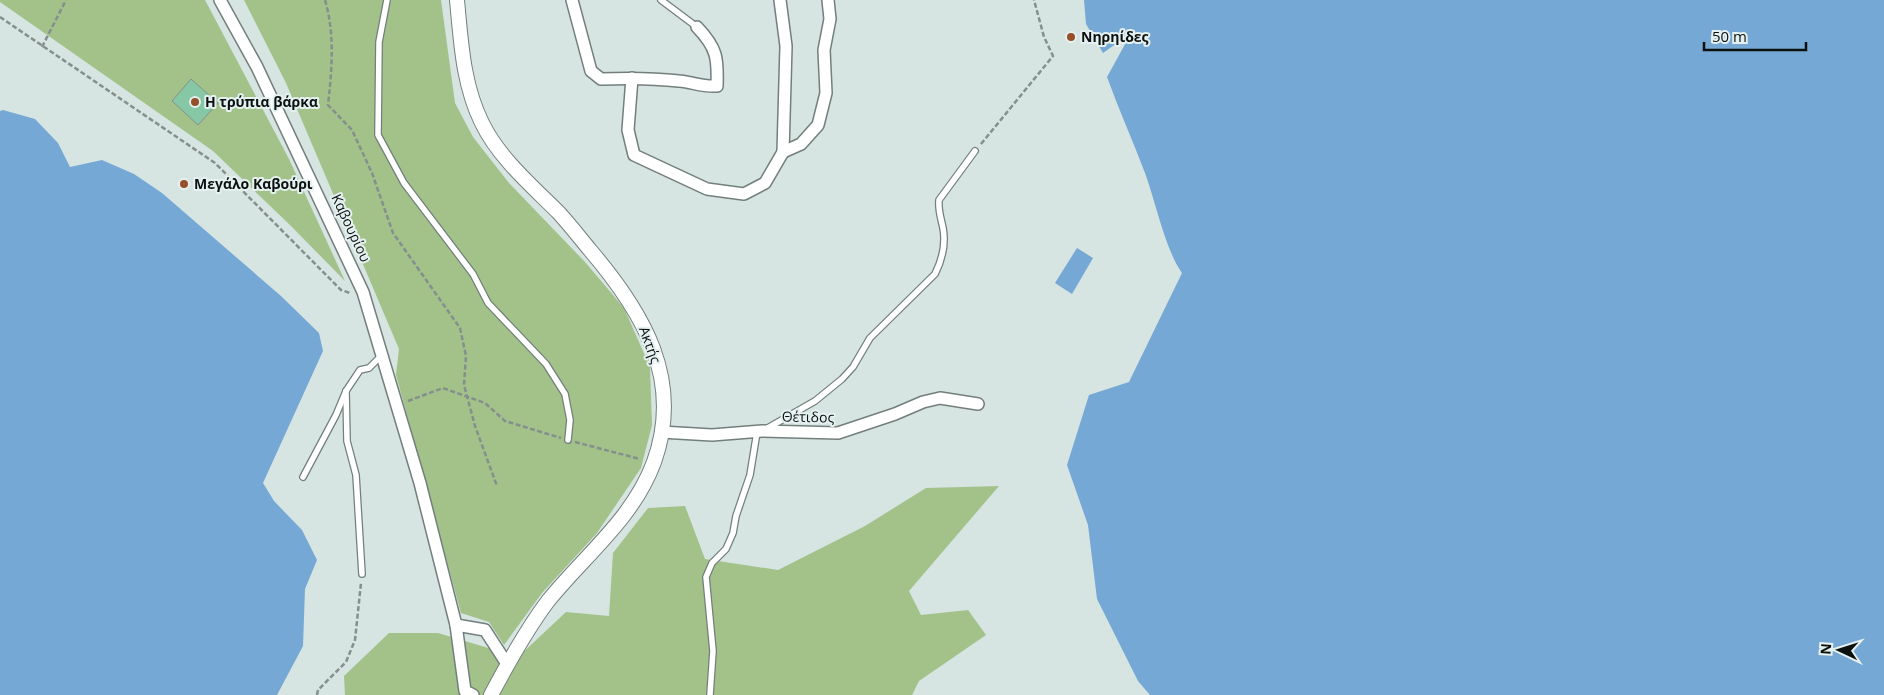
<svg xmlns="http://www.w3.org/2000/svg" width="1884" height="695" font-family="'Open Sans',sans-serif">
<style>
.green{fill:#a3c28a}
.water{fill:#75a8d5}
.building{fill:#86c8a5;stroke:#87918b}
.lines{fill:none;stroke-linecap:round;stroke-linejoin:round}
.service-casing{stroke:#727f7d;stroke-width:8}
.minor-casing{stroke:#727f7d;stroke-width:14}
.tertiary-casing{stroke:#727f7d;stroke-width:16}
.path{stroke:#858f8d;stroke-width:2.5;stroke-dasharray:5 2.5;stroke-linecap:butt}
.service{stroke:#fff;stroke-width:5.5}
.minor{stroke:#fff;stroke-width:11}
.tertiary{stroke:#fff;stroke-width:14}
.poi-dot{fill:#964f29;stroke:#e4f1f0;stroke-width:2}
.labels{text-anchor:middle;stroke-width:4;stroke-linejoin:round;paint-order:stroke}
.poi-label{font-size:14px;font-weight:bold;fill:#0c1110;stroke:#e4f1f0;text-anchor:start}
.street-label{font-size:14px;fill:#0c1110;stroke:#e4f1f0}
</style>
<rect width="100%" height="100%" fill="#d6e4e2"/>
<g class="green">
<polygon points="0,0 205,0 289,159 345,281 291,226 213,151 0,2"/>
<polygon points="244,0 441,0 455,103 473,137 509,183 585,262 624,308 650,367 652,425 641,468 597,533 542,593 504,645 489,622 461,613 396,375 399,349 286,83"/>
<polygon points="999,486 909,591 921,615 968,610 986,635 919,681 912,695 345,695 344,676 389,633 438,633 518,657 566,612 609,616 613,553 648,508 685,506 705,559 778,570 865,526 926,488"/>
</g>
<g class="water">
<path d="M1084,0H1884V695H1150L1138,681L1097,599L1088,525L1067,465L1089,395L1129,382L1182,273C1165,249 1156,203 1145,173C1133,141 1119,110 1107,77L1129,37L1124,38L1103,53L1086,24Z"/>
<polygon points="3,110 35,119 58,143 70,167 102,160 134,174 162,193 281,296 319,333 323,351 263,483 274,501 302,530 317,560 305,589 303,646 277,695 0,695 0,111"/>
<polygon points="1077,248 1093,258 1072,294 1055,283"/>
</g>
<polygon class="building" points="191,79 218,103 198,125 172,101"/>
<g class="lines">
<defs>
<g id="service">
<polyline points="387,0 379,42 378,135 404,183 473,274 488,303 546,364 565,394 570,420 568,440"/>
<polyline points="661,0 697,27"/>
<polyline points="346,391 347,441 356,475 362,574"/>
<path d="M766,429L815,401L842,379L853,367L870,338L935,274C942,260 946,244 943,228C941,218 938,211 939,200L975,151"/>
<polyline points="303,477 336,415 346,391 360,370 369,368 381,356"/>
<polyline points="710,695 713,651 706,577 712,563 726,549 733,533 736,516 750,475 757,432"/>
</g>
<g id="minor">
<polyline points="220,0 257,67 363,292 420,483 456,625 485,630 507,664"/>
<path d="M572,0L591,71L601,79C627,78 652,78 679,81C693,82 701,87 717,86C718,58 717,48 697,27"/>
<polyline points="632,78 628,130 634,155 707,189 744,194 765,183 783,152 786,46 780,0"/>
<polyline points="783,152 801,144 818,125 826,93 824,50 830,19 828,0"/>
<polyline points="661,432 712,435 762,431 838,433 895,414 923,402 940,398 978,404"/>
<polyline points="456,625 465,691 473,695"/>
</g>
<path id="tertiary" d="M457,0C461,42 463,85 482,123C499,158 532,186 559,213C570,225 580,238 590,250C642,311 684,379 654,462C633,519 585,555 548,601C526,630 508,663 491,695"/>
</defs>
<use href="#service" class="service-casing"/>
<use href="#minor" class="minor-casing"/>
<use href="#tertiary" class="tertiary-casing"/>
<g class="path">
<path d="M325,0C335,34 332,69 328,105L352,130L372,173L393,233L460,328L466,356L464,385L475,426L497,486"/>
<polyline points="0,17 215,163 341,290 350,293"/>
<polyline points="42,47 66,0"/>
<polyline points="981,144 1053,56 1044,37 1034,0"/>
<polyline points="408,401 443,388 485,403 505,421 561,438"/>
<polyline points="575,442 640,459"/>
<polyline points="317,695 318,690 346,662 355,640 361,583"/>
</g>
<use href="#service" class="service"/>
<use href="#minor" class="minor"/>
<use href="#tertiary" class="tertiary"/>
</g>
<g class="poi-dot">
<circle cx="1071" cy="37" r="5"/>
<circle cx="195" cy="102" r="5"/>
<circle cx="184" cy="184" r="5"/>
</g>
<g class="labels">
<g class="poi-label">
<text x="1081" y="42">Νηρηίδες</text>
<text x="205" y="107">Η τρύπια βάρκα</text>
<text x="194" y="189">Μεγάλο Καβούρι</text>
</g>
<g class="street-label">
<text transform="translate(351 228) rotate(65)" y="5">Καβουρίου</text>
<text transform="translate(650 345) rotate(70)" y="5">Ακτής</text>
<text transform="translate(808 417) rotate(1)" y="5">Θέτιδος</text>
</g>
</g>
<g transform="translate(1839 650) rotate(274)" stroke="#e4f1f0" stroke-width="4" paint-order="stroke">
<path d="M0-4L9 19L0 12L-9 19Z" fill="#0c1110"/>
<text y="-8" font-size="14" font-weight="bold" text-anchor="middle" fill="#0c1110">N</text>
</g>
<path d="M1704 42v8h102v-8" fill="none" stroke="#0c1110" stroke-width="2.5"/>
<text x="1712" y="42" font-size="15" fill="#0c1110" stroke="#e4f1f0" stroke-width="4" paint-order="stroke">50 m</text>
</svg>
